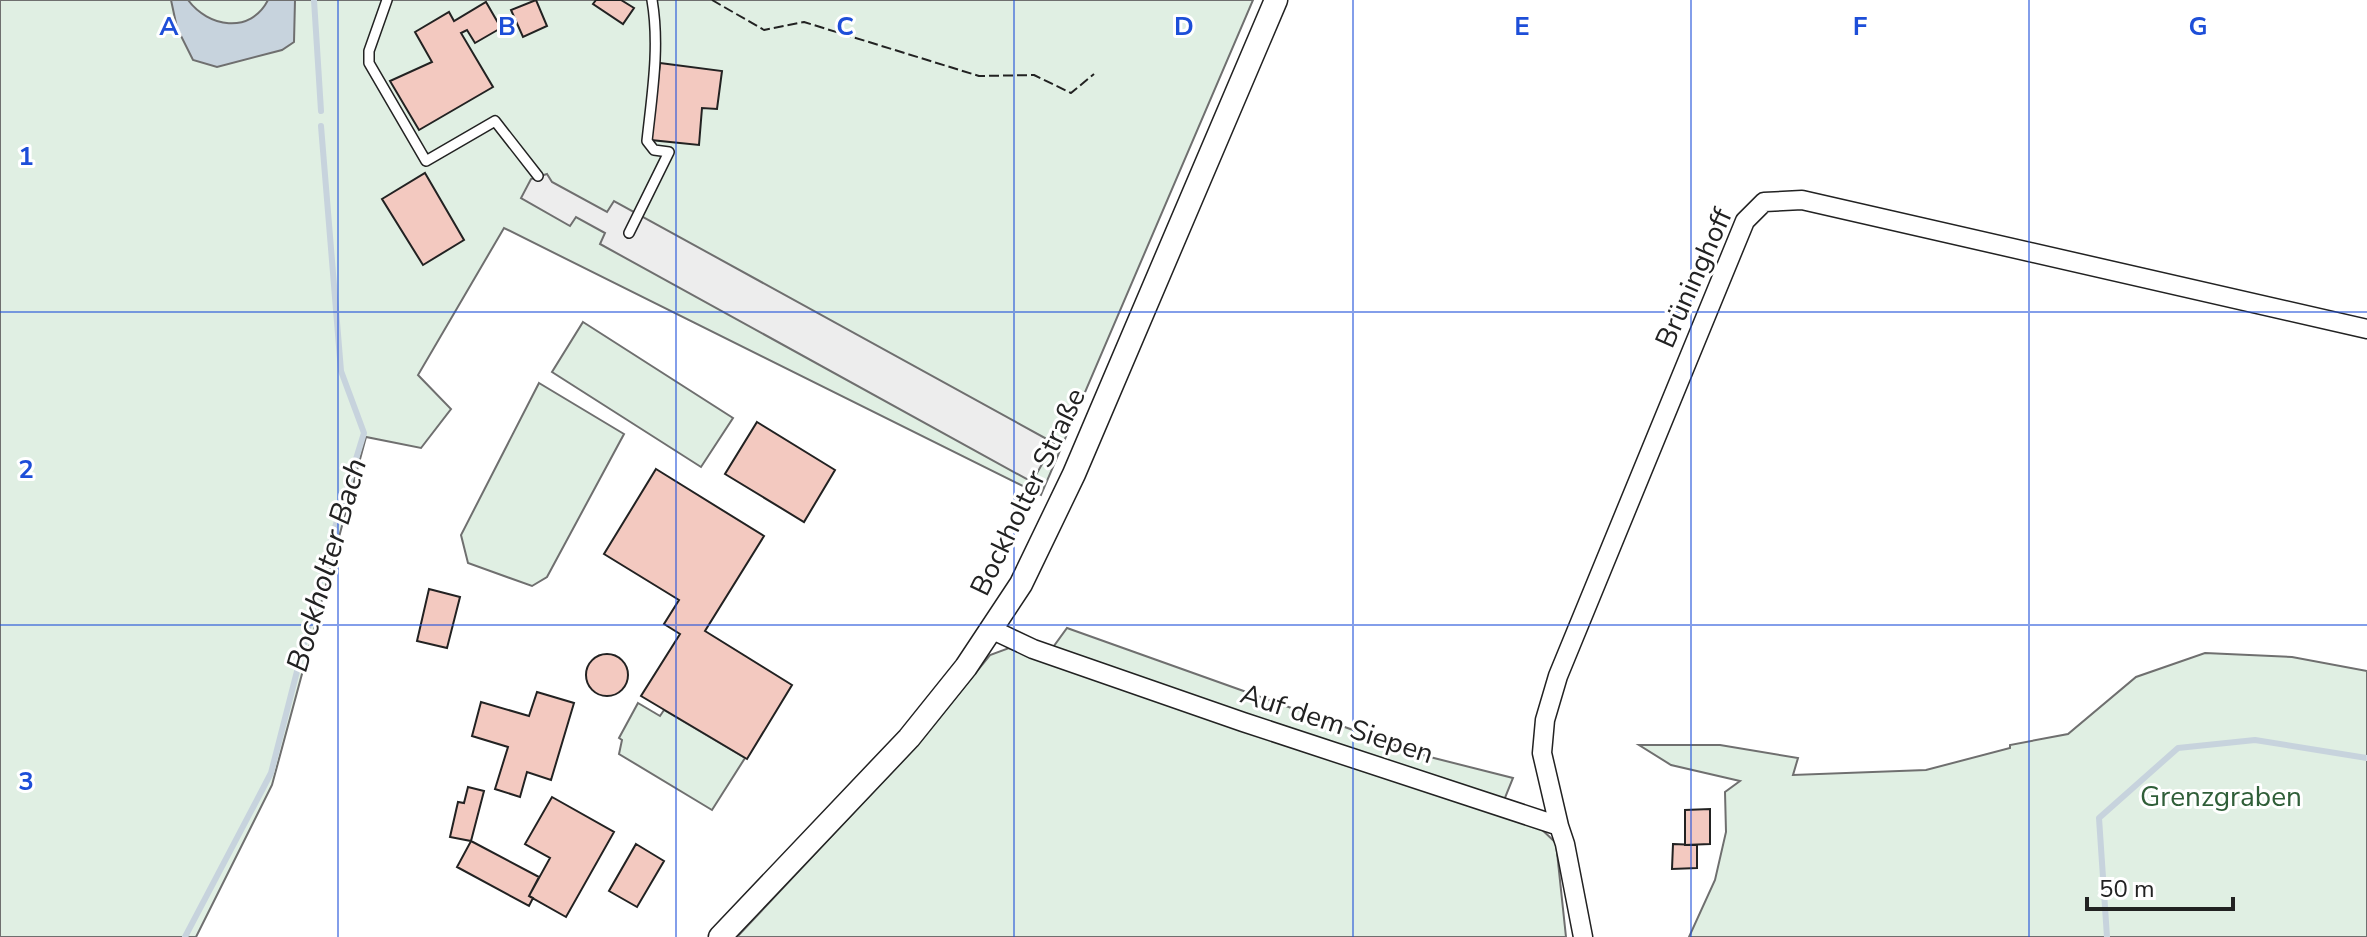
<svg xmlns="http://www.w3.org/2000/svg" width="2367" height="937" viewBox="0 0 2367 937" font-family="'Nunito Sans',sans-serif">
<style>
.green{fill:#e0efe3;stroke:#6f6f6f;stroke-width:2}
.parking{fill:#ededed;stroke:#6f6f6f;stroke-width:2}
.water{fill:#c7d3dd;stroke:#6f6f6f;stroke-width:2}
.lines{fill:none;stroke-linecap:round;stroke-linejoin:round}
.stream{stroke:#c7d3dd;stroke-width:6}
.building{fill:#f3c9c0;stroke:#222;stroke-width:2}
.service-casing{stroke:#222;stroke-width:12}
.minor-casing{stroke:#222;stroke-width:21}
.tertiary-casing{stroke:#222;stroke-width:25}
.service{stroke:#fff;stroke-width:9}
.minor{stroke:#fff;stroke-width:18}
.tertiary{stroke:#fff;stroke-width:22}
.fence{stroke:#222;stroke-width:2;stroke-dasharray:10 4;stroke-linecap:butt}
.grid{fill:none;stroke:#1d4ed8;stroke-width:2;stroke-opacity:0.55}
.labels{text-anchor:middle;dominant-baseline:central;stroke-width:6;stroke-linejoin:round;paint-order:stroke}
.street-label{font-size:28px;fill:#222;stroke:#fff}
.park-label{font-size:28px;fill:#2f5e38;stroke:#fff}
.water-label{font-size:30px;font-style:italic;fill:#222;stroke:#fff}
.grid-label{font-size:26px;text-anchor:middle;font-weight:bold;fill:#1d4ed8;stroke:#fff;stroke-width:6;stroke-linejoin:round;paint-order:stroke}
</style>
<rect width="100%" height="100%" fill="#fff"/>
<path class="green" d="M0 0H1253L1041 495 504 228 418 375 451 409 421 448 366 437 272 785 196 937H0Z
M583 322 733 418 701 467 552 372Z
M539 383 624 434 547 577 532 586 468 563 461 535Z
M1067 628 1426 756 1513 778 1498 815 1537 825 1556 843 1566 937H737L918 744 990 655 1009 648 1043 661Z
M2205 653 2292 657 2367 671V937H1689L1715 880 1726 832 1725 792 1740 781 1671 765 1639 745H1720L1798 758 1793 775 1926 770 2010 748V745L2068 734 2136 677Z
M638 703 660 716 664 710 745 758 712 810 619 754 622 740 619 738Z"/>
<path class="parking" d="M547 174 552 182 607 212 614 201 1054 443 1032 482 600 244 605 233 576 217 570 226 521 198 531 179Z"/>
<path class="water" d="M171 0H188C208 27 250 35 268 0H295L294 42 282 50 217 67 193 60 177 28Z"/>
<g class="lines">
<path class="stream" d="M314 0 321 111
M185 937 271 773 328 550 364 433 341 371 321 126
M2107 937 2099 818 2178 748 2255 740 2367 758"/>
</g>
<path class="building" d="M536 0 547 26 523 37 511 10Z
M596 0H621L634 8 623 24 593 4Z
M486 2 501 28 475 43 467 30 461 33 493 87 419 130 390 81 432 62 415 32 449 12 454 21Z
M660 63 722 71 717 109 702 108 699 145 651 140Z
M425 173 464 240 423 265 382 199Z
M757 422 835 470 804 522 725 474Z
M656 469 764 536 705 631 792 685 747 759 641 696 680 634 664 624 679 600 604 554Z
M429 589 460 597 447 648 417 641Z
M586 675a21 21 0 1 1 42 0a21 21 0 1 1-42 0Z
M537 692 574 703 551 780 527 772 520 797 495 789 508 747 472 736 481 702 529 716Z
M468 787 484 791 471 841 450 837 458 802 464 803Z
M552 797 614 832 566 917 529 896 550 858 525 844Z
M1710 809V844L1685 845V810Z
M471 841 539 877 529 896 533 898 529 906 457 867Z
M636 844 664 861 637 907 609 891Z
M1673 844 1697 845V868L1672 869Z"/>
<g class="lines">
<defs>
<path id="service" d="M387 0 369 51V63L426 161 495 121 538 176
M629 233 669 152 654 150 647 141C652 94 660 47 652 0"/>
<path id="minor" d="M993 630 1033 649 1243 722 1559 826 1565 844 1583 937
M1559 826 1542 753 1545 720 1558 676 1745 221 1764 202 1802 200 2367 329"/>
<path id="tertiary" d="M720 937 909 738 966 667 1021 584 1074 474 1276 0"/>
</defs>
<use href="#service" class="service-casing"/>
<use href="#minor" class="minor-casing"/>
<use href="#tertiary" class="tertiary-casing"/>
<use href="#service" class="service"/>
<use href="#minor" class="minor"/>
<use href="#tertiary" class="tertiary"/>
<path class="fence" d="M712 0 764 30 804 22 979 76 1034 75 1071 93 1094 74"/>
</g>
<path class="grid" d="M338 0V937M676 0V937M1014 0V937M1353 0V937M1691 0V937M2029 0V937M0 312H2367M0 625H2367"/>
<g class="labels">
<g class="street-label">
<text transform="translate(1694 278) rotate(-66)">Brüninghoff</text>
<text transform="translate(1028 492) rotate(-64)">Bockholter Straße</text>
<text transform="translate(1337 724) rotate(18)">Auf dem Siepen</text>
</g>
<g class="park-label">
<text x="2221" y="797">Grenzgraben</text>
</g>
<g class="water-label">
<text transform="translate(327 565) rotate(-74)">Bockholter Bach</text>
</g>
</g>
<g class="grid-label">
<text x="169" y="35">A</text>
<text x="507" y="35">B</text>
<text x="845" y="35">C</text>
<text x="1184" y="35">D</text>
<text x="1522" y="35">E</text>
<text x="1860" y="35">F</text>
<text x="2198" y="35">G</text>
<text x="26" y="165">1</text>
<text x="26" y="478">2</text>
<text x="26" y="790">3</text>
</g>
<path d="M2087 897v12h146v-12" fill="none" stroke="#222222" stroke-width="4"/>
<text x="2099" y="897" font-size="24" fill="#222222" stroke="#ffffff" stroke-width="6" paint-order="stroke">50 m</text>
</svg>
